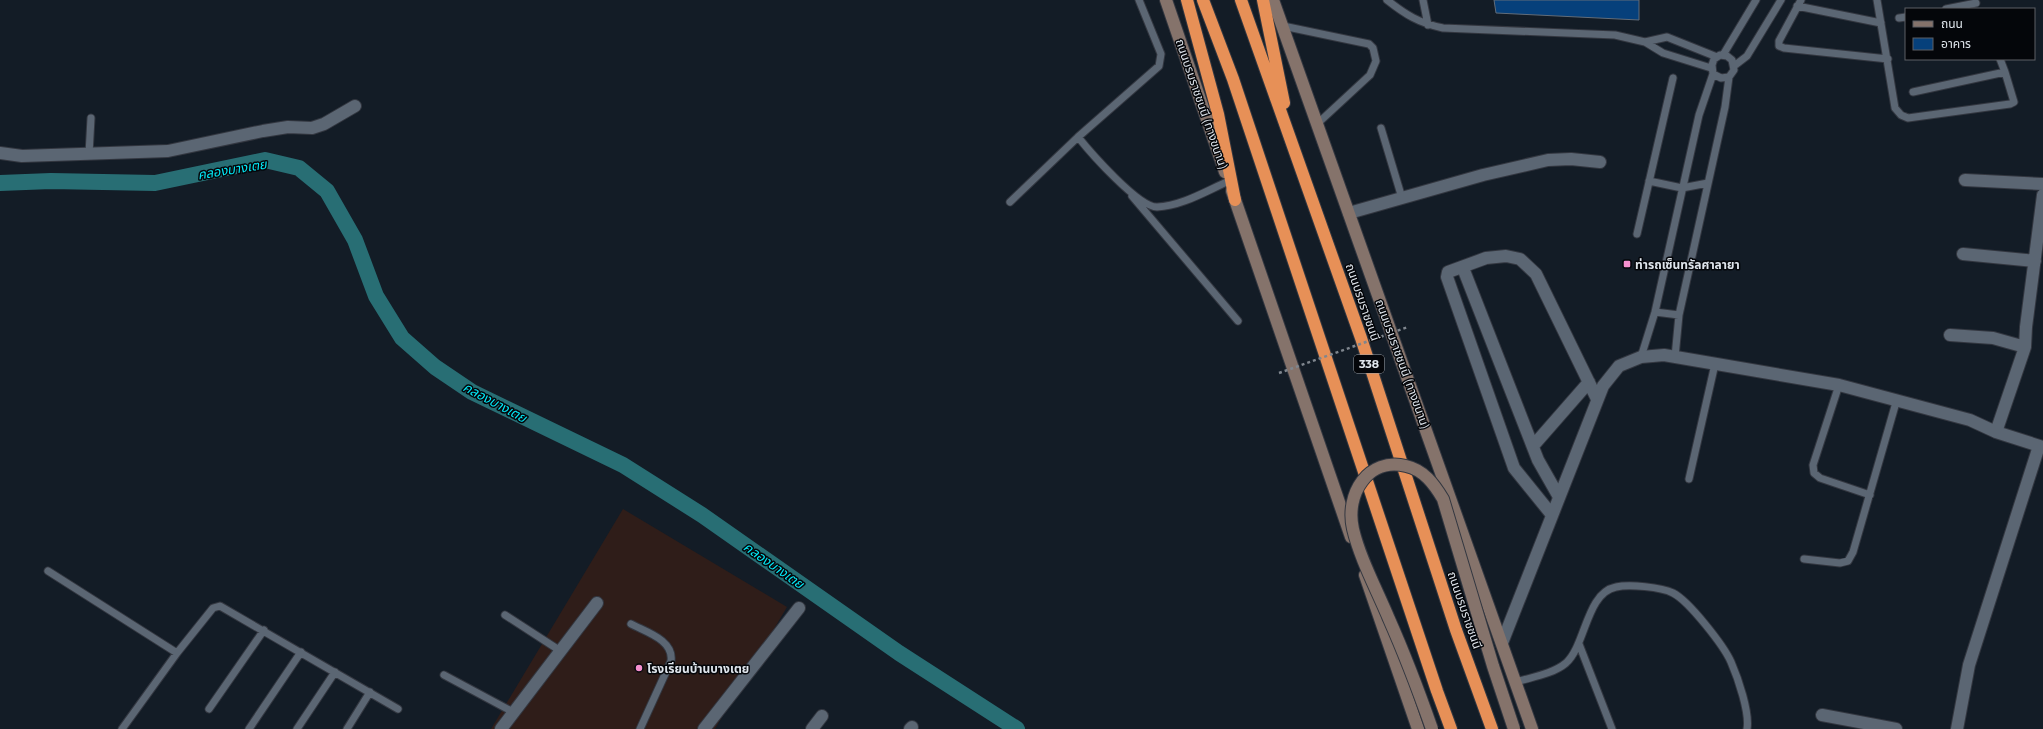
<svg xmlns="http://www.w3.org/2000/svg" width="2043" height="729" viewBox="0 0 2043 729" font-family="Montserrat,'Noto Sans Thai',sans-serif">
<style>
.education{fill:#2f1d19}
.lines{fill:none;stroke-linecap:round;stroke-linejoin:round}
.canal{stroke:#286e74;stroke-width:16}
.building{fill:#06407b;stroke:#626d7a}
.lane-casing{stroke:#333740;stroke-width:9}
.street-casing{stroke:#333740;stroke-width:14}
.secondary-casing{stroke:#333740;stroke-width:14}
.highway-casing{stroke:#333740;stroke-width:14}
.lane{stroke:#5b6673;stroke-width:7}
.street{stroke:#5b6673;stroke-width:12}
.secondary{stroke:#85736b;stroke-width:12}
.highway{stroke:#e79057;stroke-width:12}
.secondary-bridge-casing{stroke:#333740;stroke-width:14;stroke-linecap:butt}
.path-bridge{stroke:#7f868e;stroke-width:2.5;stroke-dasharray:3 3;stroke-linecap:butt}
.secondary-bridge{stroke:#85736b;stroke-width:12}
.poi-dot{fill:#f690cf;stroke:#04060a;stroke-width:1.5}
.labels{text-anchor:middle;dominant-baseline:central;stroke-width:3;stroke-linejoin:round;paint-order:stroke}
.shield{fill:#04060a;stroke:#9da2a8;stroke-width:1}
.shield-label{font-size:11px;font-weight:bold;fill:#dfe5ec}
.street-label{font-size:12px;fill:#dfe5ec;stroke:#04060a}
.poi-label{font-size:12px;font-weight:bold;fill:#dfe5ec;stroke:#04060a;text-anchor:start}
.water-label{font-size:13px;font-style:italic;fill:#03eaf8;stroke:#04060a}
</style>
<rect width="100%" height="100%" fill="#131c26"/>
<path class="education" d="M623 509 787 607 715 729H491Z"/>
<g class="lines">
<path class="canal" d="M0 183 51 181 155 183 265 160 299 168 327 191 355 240 376 296 402 338 435 367 472 392 623 465 702 515 899 653 1017 729"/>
</g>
<path class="building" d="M1494 0H1639V20L1496 13Z"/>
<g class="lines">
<defs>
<path id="lane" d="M1387 0C1406 15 1419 23 1443 28L1615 35 1645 42 1663 53 1711 68
M1423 0 1428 25
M1801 0 1779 41V46L1784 48 1888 59
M1877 0 1895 108 1901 115 1908 118 2010 104 2014 102 2005 72
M1797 6 1881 23
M1946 9 1976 3
M1899 18 1906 17
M1283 26 1369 44 1373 48 1376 61 1370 75 1317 124
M1645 42 1667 37 1717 57
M1723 55 1756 0
M1734 66 1747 56 1781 0
M1913 92 2005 72 2000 59
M1381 128 1402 198
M1078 137 1159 66 1161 54 1139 0
M89 154 91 118
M1649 181 1682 188 1708 183
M1132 196 1238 321
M1010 202 1078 137C1090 152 1138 207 1157 207 1182 206 1206 191 1229 181
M1637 234 1673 78
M1655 312 1679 315
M1641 357 1655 312 1699 115 1713 74 1712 65 1714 59 1720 55 1727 56 1732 60 1734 70 1729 77 1721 78 1713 74
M1675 357 1679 315 1725 107 1729 77
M1839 385 1813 465 1814 473 1820 478 1870 495
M1689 479 1715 364
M1804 559 1840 563 1848 561 1853 552 1897 399
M48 571 177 653
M505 615 559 650
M631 624C646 632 674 640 671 661L640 729
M1579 644 1612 729
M444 675 513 712
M1516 682C1532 677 1553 674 1566 663 1586 645 1586 593 1616 587 1629 584 1661 587 1673 593 1689 601 1724 646 1731 662 1738 678 1750 713 1747 729
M209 709 264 630
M122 729 177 653 213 608 220 606 398 709
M249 729 301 652
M297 729 335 672
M347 729 370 692"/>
<path id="street" d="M0 153 22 156 168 151 263 131 288 127 312 128 324 124 355 106
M1965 180 2043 184
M1349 213 1483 175 1548 160 1571 159 1600 162
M1963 254 2035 261
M1463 268 1538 460 1559 497
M1950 335 1993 338 2025 347
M1996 432 2025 347 2026 327 2043 195
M1533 446 1589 382
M1552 515 1514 468 1447 277 1448 272 1486 258 1506 256 1520 259 1536 274 1597 399
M1502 643 1603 386 1619 366 1641 357 1664 355 1839 385 1970 420 1996 432 2043 447
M1822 715 1896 729
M501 729 597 603
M704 729 799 608
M812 729 822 716
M910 729 912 727
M1957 729 1969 665 2039 446"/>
<path id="secondary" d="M1166 0 1225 172
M1273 0 1532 729
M1232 191 1351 537
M1365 575 1418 729"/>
<path id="highway" d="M1187 0 1218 114 1235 200
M1203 0 1233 79 1437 691 1451 729
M1241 0 1361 338 1456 630 1492 729
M1263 0 1284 103"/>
</defs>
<use href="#lane" class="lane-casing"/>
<use href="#street" class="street-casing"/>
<use href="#secondary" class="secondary-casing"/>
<use href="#highway" class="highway-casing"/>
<use href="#lane" class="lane"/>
<use href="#street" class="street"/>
<use href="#secondary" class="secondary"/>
<use href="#highway" class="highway"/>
<defs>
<path id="secondary-bridge" d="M1432 729C1419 692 1405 655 1389 619 1377 590 1360 559 1353 529 1345 494 1368 457 1406 466 1424 470 1434 484 1443 499L1493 666 1514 729"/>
</defs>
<use href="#secondary-bridge" class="secondary-bridge-casing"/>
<path class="path-bridge" d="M1279 373 1408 327"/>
<use href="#secondary-bridge" class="secondary-bridge"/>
</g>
<g class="poi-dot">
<rect x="1623" y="260" width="8" height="8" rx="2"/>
<circle cx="639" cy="668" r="4"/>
</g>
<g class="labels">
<rect class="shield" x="1354" y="355" width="30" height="18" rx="3"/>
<g class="shield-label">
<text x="1369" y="364">338</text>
</g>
<g class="street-label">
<text transform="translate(1202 104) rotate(71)">ถนนบรมราชชนนี (ทางขนาน)</text>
<text transform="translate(1363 302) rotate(71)">ถนนบรมราชชนนี</text>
<text transform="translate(1403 364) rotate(70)">ถนนบรมราชชนนี (ทางขนาน)</text>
<text transform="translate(1465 610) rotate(71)">ถนนบรมราชชนนี</text>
</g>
<g class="poi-label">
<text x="1635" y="264">ท่ารถเซ็นทรัลศาลายา</text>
<text x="647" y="668">โรงเรียนบ้านบางเตย</text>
</g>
<g class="water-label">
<text transform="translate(232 169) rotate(-9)">คลองบางเตย</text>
<text transform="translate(495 402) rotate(28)">คลองบางเตย</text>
<text transform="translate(774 565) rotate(35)">คลองบางเตย</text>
</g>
</g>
<rect x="1905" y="8" width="130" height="52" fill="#04060a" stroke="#5c5f64"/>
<rect x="1913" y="21" width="20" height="6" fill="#85736b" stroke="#5c5f64"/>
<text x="1941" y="28" font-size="12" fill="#dfe5ec">ถนน</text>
<rect x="1913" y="38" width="20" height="12" fill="#06407b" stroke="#5c5f64"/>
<text x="1941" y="48" font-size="12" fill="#dfe5ec">อาคาร</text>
</svg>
